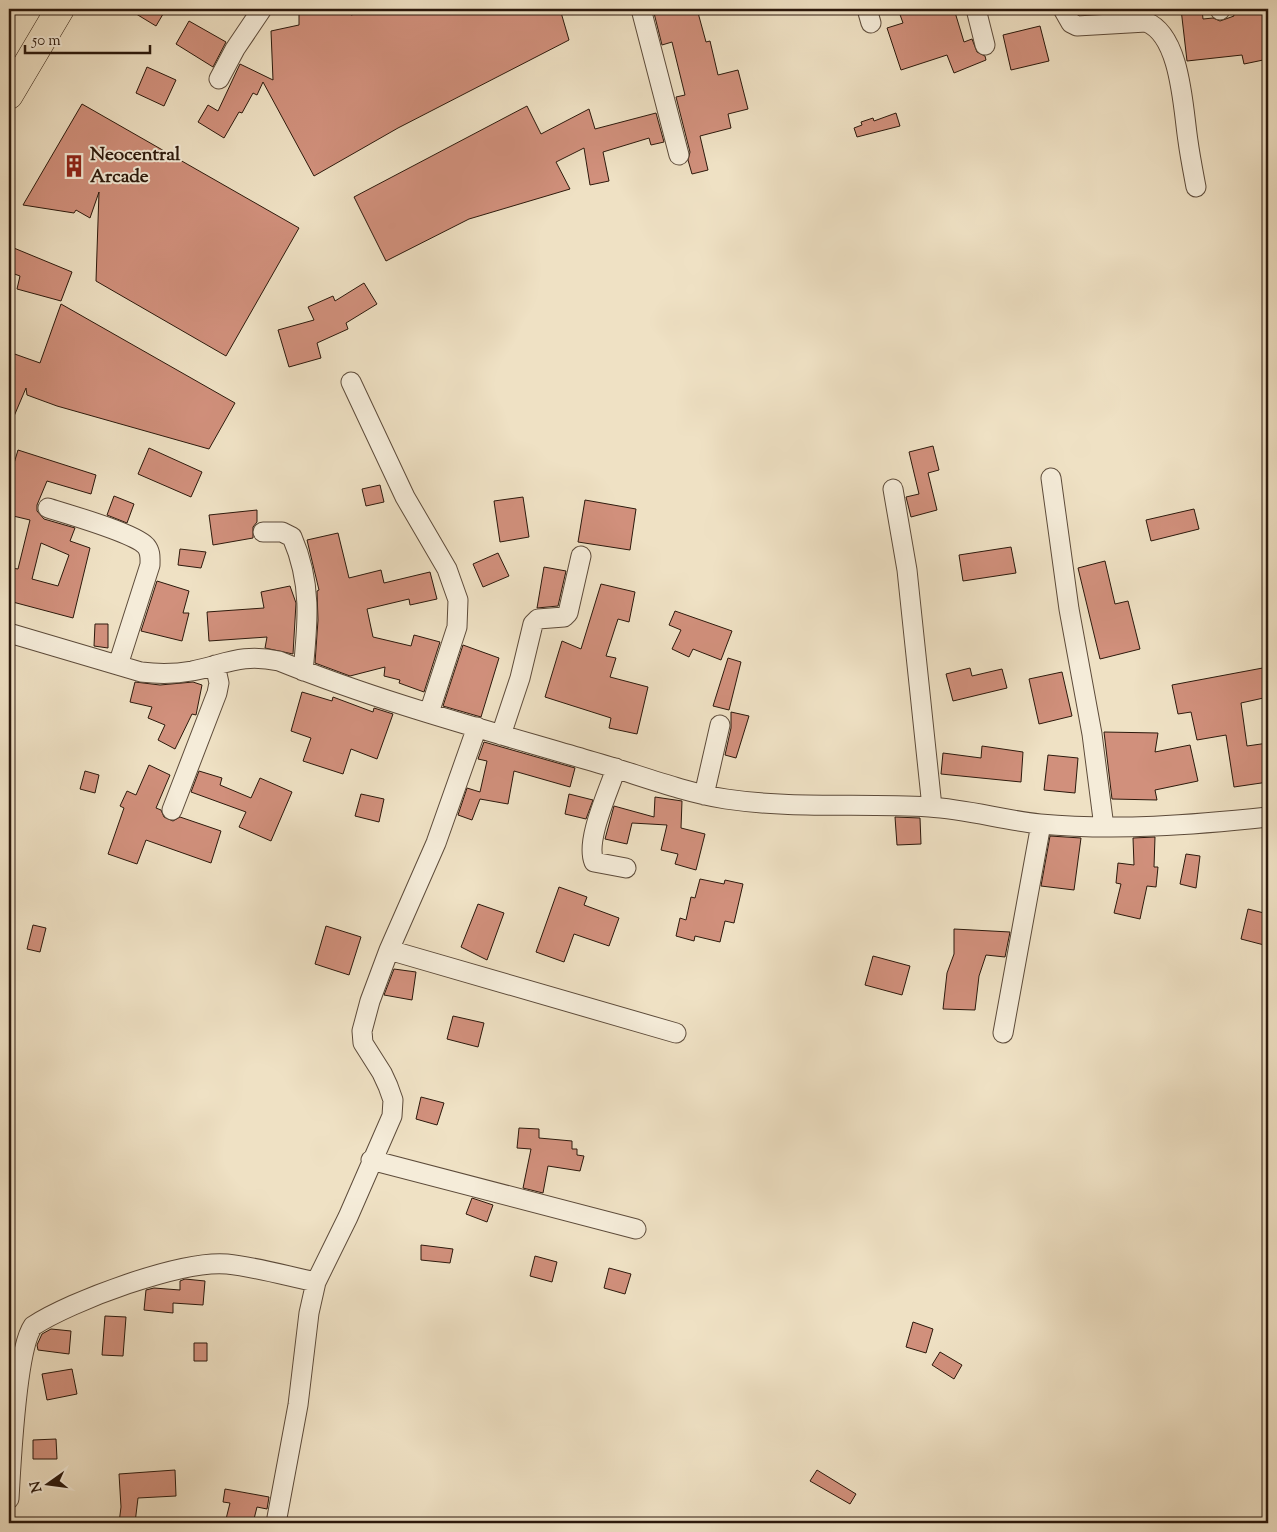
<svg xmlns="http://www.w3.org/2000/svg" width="1277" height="1532" viewBox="0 0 1277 1532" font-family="'Sorts Mill Goudy',serif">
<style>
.building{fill:#d1907c;stroke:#2c190c;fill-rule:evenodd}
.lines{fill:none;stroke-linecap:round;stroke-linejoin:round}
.minor-casing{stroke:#5d4b3a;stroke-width:21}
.highway-casing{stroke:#2c190c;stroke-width:29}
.minor{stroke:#f5ecd9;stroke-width:19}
.highway{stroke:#efe1c4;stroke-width:28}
.labels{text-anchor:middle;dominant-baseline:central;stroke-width:4;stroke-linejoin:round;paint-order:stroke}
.poi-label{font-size:19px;font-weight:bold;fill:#2c190c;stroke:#f5ecd9;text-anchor:start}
</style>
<rect width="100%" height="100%" fill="#efe1c4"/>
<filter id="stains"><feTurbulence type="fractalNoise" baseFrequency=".004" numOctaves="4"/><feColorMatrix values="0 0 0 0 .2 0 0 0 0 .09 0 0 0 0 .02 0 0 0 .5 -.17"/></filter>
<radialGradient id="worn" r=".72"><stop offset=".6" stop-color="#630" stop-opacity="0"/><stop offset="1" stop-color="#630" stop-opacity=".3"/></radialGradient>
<path class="building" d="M128 9H166L156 26Z
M299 9H350L351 15 376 9H560L569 40 398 128 314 176 263 82 257 95 253 93 242 113 239 112 224 138 198 122 208 105 218 111 240 64 273 80 271 31 299 25Z
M653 9H697L706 42 710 41 718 75 738 70 748 109 728 114 731 128 700 136 708 170 692 174 688 160 690 152 676 97 685 95 672 42 662 45Z
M898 9H954L964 42 972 39 977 52 985 56 986 60 954 73 947 55 901 70 887 28 903 23Z
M1181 9H1202L1203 19 1213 18 1220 21 1234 16 1232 9H1265L1268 27V59L1244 64 1242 55 1187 61Z
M189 21 226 42 213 67 176 44Z
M1040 26 1049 61 1011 70 1003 35Z
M147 67 176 80 164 106 136 93Z
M82 104 299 228 226 356 96 281 99 192 90 218 76 210 74 213 23 205Z
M527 106 541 134 589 109 595 129 656 113 664 142 651 145 649 138 603 152 609 181 590 185 584 148 556 162 570 189 469 219 386 261 354 197Z
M896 113 900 126 857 137 854 128 862 125 861 122 873 118 874 121Z
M9 246 72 272 61 301 17 289 20 276 9 272Z
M364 283 377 304 346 323 348 329 317 343 321 358 289 367 278 330 314 320 308 307 333 296 335 301Z
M61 304 235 403 209 449 57 406 27 395 26 388 9 428V352L40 363Z
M933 446 939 470 928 473 937 510 911 517 906 497 919 494 909 452Z
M149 448 202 472 191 497 138 474Z
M18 450 96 475 91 494 47 481 37 505V511L44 519 75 528 70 541 90 548 73 618 9 601 12 568 18 569 30 520 9 515V480ZM41 543 69 555 58 586 32 579Z
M380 485 384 502 366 506 362 489Z
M114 496 134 504 127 523 107 515Z
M523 497 529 537 500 542 494 501Z
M585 500 636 509 630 550 578 542Z
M1194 509 1199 529 1151 541 1146 520Z
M257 510V522L253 527V538L213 545 209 515Z
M338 533 349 578 381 570 384 583 430 572 437 599 410 605 409 599 367 609 373 637 411 646 414 635 440 642 424 692 399 683 400 680 384 676 385 667 350 676 315 663 318 620 317 591 319 590 307 540Z
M1011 547 1016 573 963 581 959 555Z
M180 549 206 552 201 568 178 565Z
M498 553 509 576 483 587 473 564Z
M1105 561 1115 604 1128 601 1140 649 1100 659 1078 568Z
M544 567 566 571 558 606 537 608Z
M157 581 189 591 183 613H189L182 641 141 631Z
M601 584 635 592 629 622 618 619 606 656 616 658 610 677 648 687 637 734 609 728 611 718 545 697 562 641 581 649Z
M290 586 296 603 293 654 265 648 267 637 209 641 207 612 264 608 261 592Z
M675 611 732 631 721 660 693 649 689 657 672 649 681 630 669 625Z
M95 624H108V648L94 646Z
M463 645 499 658 481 717 443 706Z
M728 658 741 662 729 710 713 706Z
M1268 667V697L1241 703 1247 746 1268 743V782L1234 787 1226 735 1197 740 1191 712 1178 714 1172 685Z
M970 668 972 676 1002 669 1007 688 953 701 946 674Z
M1062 672 1072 716 1039 724 1029 679Z
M135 682 160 685 193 682 202 685 196 715 192 714 175 749 158 740 165 725 148 718 152 707 130 702Z
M302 692 332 701 333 697 373 712 374 708 393 714 377 759 351 749 343 774 303 761 311 738 291 731Z
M731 712 749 716 736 758 725 755 731 728Z
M1104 732 1158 733 1155 752 1190 745 1198 781 1155 790 1157 800 1112 799Z
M484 742 575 768 570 787 514 771 508 804 480 799 472 820 458 815 467 788 480 792 487 761 478 759Z
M982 746 1023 752 1021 782 941 774 943 753 981 758Z
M1048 755 1078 758 1075 793 1044 790Z
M149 765 170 775 156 808 161 810 164 817 173 821 180 817 221 831 211 863 146 840 137 864 108 854 124 808 120 806 127 791 136 795Z
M85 771 99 775 95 793 80 789Z
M199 771 222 778 220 785 251 798 260 778 292 792 271 841 239 827 246 812 191 792Z
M361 794 384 799 379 822 355 816Z
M569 794 593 800 586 819 565 814Z
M655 797 682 801 681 828 705 834 696 870 675 864 678 854 661 850 667 825 632 823 627 844 605 839 614 806 654 817Z
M895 817 920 818 921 844 897 845Z
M1050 836 1081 838 1074 890 1041 886Z
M1155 837 1154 867H1158L1156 887 1147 886 1140 919 1114 913 1121 884 1116 883 1118 863 1134 865 1133 838Z
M1186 854 1200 856 1196 888 1180 884Z
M700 879 724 884 725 880 743 884 734 923 725 921 720 942 695 936 694 941 676 936 680 918 686 920 691 897 695 898Z
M559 887 587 897 584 905 619 918 609 946 574 934 564 962 536 952Z
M478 904 504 913 487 960 461 947Z
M1248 909 1268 914V946L1241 939Z
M33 925 46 928 40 952 27 949Z
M326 926 361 937 349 975 315 964Z
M954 929 1010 932 1005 957 986 955 979 976 975 1010 943 1009 947 973 954 954Z
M873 956 910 966 902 995 865 985Z
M394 969 416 972 412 1000 384 995Z
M453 1016 484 1023 478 1047 447 1039Z
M421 1097 444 1103 437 1125 416 1119Z
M519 1128 539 1129V1138L572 1141V1149H577V1155L584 1156 580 1171 548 1166 543 1193 523 1188 531 1149 517 1148Z
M472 1198 493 1205 487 1222 466 1214Z
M421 1245 453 1249 450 1263 421 1260Z
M535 1256 557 1262 552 1282 530 1276Z
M609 1268 631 1274 625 1294 604 1288Z
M185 1279 205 1281 203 1305 173 1303V1313L144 1310 146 1290 154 1288 180 1290V1281Z
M105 1316 126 1317 123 1356 102 1355Z
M913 1322 933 1329 926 1353 906 1347Z
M51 1329 71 1331 69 1354 38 1350 37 1345 42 1334Z
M194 1343H207V1361H194Z
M940 1352 962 1365 954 1379 932 1365Z
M72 1369 77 1394 47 1400 42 1374Z
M56 1439 57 1459H33V1440Z
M175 1470 176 1496 138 1498 135 1523H119L121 1507 119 1474Z
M817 1470 856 1494 850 1504 810 1481Z
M225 1489 269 1497 267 1509 257 1507 253 1523H225L230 1503 223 1502Z"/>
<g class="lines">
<defs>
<path id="minor" d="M641 9 679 155
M867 9 871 23
M976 9 985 45
M1063 9 1071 23 1077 26 1146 22C1181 35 1183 109 1188 141 1190 156 1193 171 1196 187
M1220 9V10
M219 79 235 49 262 9
M351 382 405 497 447 569 458 600 457 627 429 713
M1051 478 1069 609 1092 734 1104 827
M893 489 907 570 932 807
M48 508C67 514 134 533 146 546 151 552 150 558 150 565L118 665
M263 532H282L292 537C312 583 308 622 303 671
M9 633 141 672C158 674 175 674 192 671 226 664 242 653 279 661 378 701 482 729 584 759 632 772 677 791 726 799 793 809 862 803 929 807 966 809 1003 820 1040 824 1116 831 1193 825 1268 817
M501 735 520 678 533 624 538 619 564 617 568 613 581 556
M616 768C609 791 585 840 594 862L626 868
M704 795 720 725
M172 810 217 693 219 683 215 665
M389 950 676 1033
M1003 1033 1041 824
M371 1160 636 1229
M9 1499C11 1465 16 1350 33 1326 71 1301 181 1260 227 1264 256 1267 287 1276 316 1282
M276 1523 298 1405 309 1313 316 1282 348 1217 392 1116 393 1100 388 1086 382 1073 363 1043 362 1031 370 1001 389 950 436 843 477 727"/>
<path id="highway" d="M9 95 60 9"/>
</defs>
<use href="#minor" class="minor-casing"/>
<use href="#highway" class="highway-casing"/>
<use href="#minor" class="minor"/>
<use href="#highway" class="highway"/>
</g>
<defs>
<symbol id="building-bare" viewBox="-9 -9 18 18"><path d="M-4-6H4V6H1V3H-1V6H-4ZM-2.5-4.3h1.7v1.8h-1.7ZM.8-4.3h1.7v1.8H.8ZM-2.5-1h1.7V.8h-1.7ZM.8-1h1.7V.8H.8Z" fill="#8f2418" stroke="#f5ecd9" stroke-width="2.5" paint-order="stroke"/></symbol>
</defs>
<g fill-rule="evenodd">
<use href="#building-bare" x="58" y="150" width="32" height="32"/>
</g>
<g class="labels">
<g class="poi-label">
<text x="90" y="155">Neocentral<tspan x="90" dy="22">Arcade</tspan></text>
</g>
</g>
<rect width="1277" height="1532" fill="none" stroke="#efe1c4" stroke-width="30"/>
<rect x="10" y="10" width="1257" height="1512" fill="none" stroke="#2c190c" stroke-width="2.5"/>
<rect x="15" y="15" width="1247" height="1502" fill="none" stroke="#2c190c"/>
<g transform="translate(48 1484) rotate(256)" stroke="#f5ecd9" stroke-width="4" paint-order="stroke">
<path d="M0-4L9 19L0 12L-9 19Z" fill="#2c190c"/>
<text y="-8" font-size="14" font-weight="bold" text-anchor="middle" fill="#2c190c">N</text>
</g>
<path d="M25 45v8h125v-8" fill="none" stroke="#2c190c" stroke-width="2.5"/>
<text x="32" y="45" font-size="15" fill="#2c190c" stroke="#f5ecd9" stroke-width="4" paint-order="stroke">50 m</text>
<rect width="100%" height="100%" filter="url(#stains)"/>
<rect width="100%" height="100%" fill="url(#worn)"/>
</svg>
